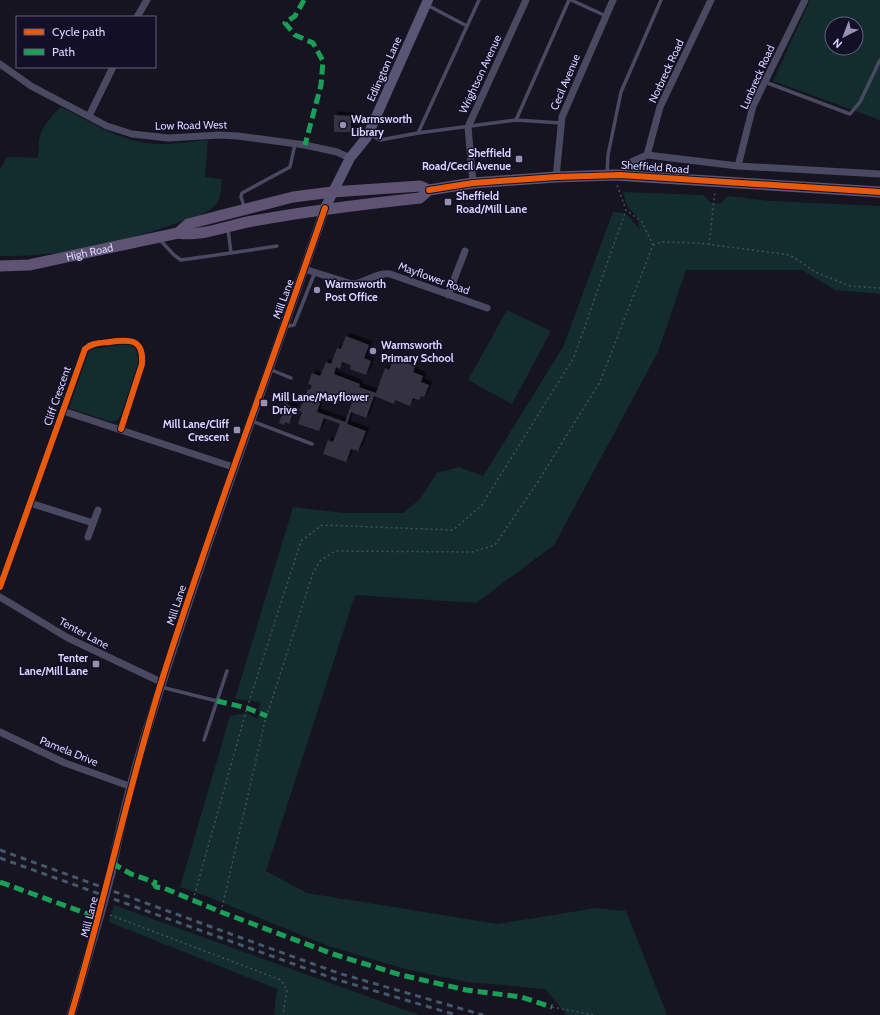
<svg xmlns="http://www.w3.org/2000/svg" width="880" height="1015" viewBox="0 0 880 1015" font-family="Cabin,sans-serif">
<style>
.green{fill:#132c2d;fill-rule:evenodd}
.building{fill:#343243;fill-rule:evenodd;filter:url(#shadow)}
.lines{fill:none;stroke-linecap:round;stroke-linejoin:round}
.path{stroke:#44505f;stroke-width:1.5;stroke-dasharray:2 3;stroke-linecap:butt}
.service{stroke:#4a4962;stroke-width:3.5}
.minor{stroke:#4a4962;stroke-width:7}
.tertiary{stroke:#4a4962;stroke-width:9}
.secondary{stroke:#575674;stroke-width:10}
.primary{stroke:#5e5373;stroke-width:11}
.rail{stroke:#43596b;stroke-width:3;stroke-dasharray:6 5;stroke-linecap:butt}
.tertiary-bridge{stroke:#4a4962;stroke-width:9}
.quiet{stroke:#1a9f57;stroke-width:5;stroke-dasharray:10 5;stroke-linecap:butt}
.cycleway-casing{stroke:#130f26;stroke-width:8}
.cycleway{stroke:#e8590c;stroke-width:6}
.poi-dot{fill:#9591b1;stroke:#130f26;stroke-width:1.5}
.labels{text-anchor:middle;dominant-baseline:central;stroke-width:3;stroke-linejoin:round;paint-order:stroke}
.street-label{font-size:11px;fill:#d9d4ff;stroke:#130f26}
.poi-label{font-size:11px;font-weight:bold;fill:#d9d4ff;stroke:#130f26;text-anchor:start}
</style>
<defs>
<filter id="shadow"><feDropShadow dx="3.5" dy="-3.5" stdDeviation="0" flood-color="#0009"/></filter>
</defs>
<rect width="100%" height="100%" fill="#161421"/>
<path class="green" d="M810 0H880V120L773 81ZM832 24H856V48H832Z
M61 107C91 122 121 142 156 144 172 145 191 141 208 140L205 177 222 179C221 186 221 198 217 203 210 213 196 216 185 220 126 242 63 257 0 256V170L7 157 37 158C41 148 38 148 39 140 42 125 51 117 61 107Z
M623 192 703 195 710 202 720 204 728 196 771 201 880 206V294L835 290 802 270H686L658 352 554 545 476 603 355 595 266 871 307 893 498 924 596 908 626 911 667 1015H567L545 989 467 982 405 969 328 946 211 898 180 887 230 716 246 713 258 719 260 702 235 699 293 507 344 513H403L420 499 437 473 459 467 483 476 563 347 613 212C628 211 632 220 640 230L637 217 627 206Z
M507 310 551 331 512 404 468 380Z
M126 343 136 348 139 363 121 415 117 420 111 422 69 408 89 350Z
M114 905 405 1010 420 1015H274L277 989 109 922Z"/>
<path class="building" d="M334 115 351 116V132H334Z
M346 336 369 345 364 358 371 361 366 375 350 369 351 365 342 362 340 369 336 367 334 374 360 384 359 387 376 393 385 368 389 370 394 358 415 366 413 372 423 376 421 382 429 385 424 397 421 396 419 400 413 398 410 406 395 400 394 404 374 396 366 418 351 412 347 424 366 431 358 451 351 449 346 462 323 454 328 440 333 442 340 424 324 418 319 431 298 424 302 412 299 411 308 389 310 390 312 385 308 384 312 373 320 376 326 362 331 364 337 348 341 349ZM335 395 352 402 345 422 317 412 322 396 333 400Z
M286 404 295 408 289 424 285 422 284 425 279 423Z"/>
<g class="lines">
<path class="path" d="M653 245 661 242 699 243 790 255 815 272 850 286 880 288
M709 245 715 191
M193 900 247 708 301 541 322 525 453 530 482 505 574 357 626 210
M221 912 265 721 313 573 320 561 335 551 472 552 495 545 537 483 600 382 653 245 642 222 626 210 617 185
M110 915 281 980 287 990 283 1015
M552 1007 594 1015"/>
<path class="service" d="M571 0 606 16
M427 5 467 26
M765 82 850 114 860 102 880 60
M516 120 561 123
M418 133 479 0
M369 134 380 140 418 133 516 120 569 0
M607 173 608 155 621 92 661 0
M245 209 241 197 242 193 290 167 295 144
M160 240 174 255 181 260 231 253 228 229
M231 253 277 246
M284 327 294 325 315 272
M269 369 291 378
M252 421 312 444
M161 687 217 701
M204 740 227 671"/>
<path class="minor" d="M137 17 147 0
M0 64 31 86 107 126 132 134 169 138 219 135 238 136 305 145 337 152 350 158
M89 116 113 67
M647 155 660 107 711 0
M738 166 753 106 805 0
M620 175 629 163 647 155 738 166 880 174
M556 177 562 117 613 0
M473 183 468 127 526 0
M304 269 352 284C365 283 377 272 390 274L487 308
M448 295 465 251
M63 411 233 467
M30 503 93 523
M88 537 98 510
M0 587 85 349C91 343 100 343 109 342 129 339 144 338 142 364L121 429
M0 597 68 638 161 682
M0 732 65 763 132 787"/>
<path class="tertiary" d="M111 873C128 782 158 694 187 606 231 473 280 341 325 208
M71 1015 101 911"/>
<path class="secondary" d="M325 208 350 158 367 137 428 0"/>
<g class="primary">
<path d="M178 233 188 224 293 197 332 192 420 186 429 190"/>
<path id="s1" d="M0 266 29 265 178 233C202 237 229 225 253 221 308 211 364 204 420 198L429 190 473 183 556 177 615 175 880 192"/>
</g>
<path class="rail" d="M0 850 338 973 483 1015
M0 858 335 979 456 1015"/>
<path class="tertiary-bridge" d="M101 911 111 873"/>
<path class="quiet" d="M304 0 295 16 285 23 295 35 313 43 323 61 321 85 305 145
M217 701 247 708 267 716
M112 863 131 874 157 883
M0 882 99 918
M153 882 156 887 164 888 221 912 333 954 401 975 466 990 521 997 552 1007"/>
<defs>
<path id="cycleway" d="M429 190 473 183 556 177 620 175 880 192
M0 587 85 349C91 343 100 343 109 342 129 339 144 338 142 364L121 429
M71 1015C104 905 127 792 161 683 211 523 271 367 325 208"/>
</defs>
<use href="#cycleway" class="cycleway-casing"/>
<use href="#cycleway" class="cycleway"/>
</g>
<g class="poi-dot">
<circle cx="343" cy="125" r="4"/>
<rect x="515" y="155" width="8" height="8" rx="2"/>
<rect x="444" y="198" width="8" height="8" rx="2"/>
<circle cx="317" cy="290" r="4"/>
<circle cx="373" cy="351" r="4"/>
<rect x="260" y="399" width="8" height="8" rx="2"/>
<rect x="233" y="426" width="8" height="8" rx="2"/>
<rect x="92" y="660" width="8" height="8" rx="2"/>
</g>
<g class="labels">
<g class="street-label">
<text transform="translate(384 69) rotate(-66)">Edlington Lane</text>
<text transform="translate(666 71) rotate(-65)">Norbreck Road</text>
<text transform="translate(480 74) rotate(-65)">Wrightson Avenue</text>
<text transform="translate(757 77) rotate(-66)">Lunbreck Road</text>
<text transform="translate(565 82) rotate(-67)">Cecil Avenue</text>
<text transform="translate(191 125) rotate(-1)">Low Road West</text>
<text transform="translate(655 167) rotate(4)">Sheffield Road</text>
<text stroke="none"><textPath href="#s1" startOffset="91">High Road</textPath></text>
<text transform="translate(434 278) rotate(20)">Mayflower Road</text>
<text transform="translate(283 299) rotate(-70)">Mill Lane</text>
<text transform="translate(57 396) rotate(-71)">Cliff Crescent</text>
<text transform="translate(176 605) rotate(-72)">Mill Lane</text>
<text transform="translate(84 633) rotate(28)">Tenter Lane</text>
<text transform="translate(69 751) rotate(22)">Pamela Drive</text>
<text transform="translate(89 917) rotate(-76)">Mill Lane</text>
</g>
<g class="poi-label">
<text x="351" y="119">Warmsworth<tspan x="351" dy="13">Library</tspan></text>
<text x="511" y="153" text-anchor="end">Sheffield<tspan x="511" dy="13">Road/Cecil Avenue</tspan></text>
<text x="456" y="196">Sheffield<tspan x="456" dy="13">Road/Mill Lane</tspan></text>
<text x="325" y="284">Warmsworth<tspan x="325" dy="13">Post Office</tspan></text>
<text x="381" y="345">Warmsworth<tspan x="381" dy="13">Primary School</tspan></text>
<text x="272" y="397">Mill Lane/Mayflower<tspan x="272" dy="13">Drive</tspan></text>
<text x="229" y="424" text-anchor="end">Mill Lane/Cliff<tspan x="229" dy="13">Crescent</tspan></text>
<text x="88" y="658" text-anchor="end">Tenter<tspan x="88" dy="13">Lane/Mill Lane</tspan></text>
</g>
</g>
<rect x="16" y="16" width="140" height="52" fill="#130f26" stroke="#625e7d"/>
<rect x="24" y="29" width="20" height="6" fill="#e8590c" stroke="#625e7d"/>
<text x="52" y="36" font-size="12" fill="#d9d4ff">Cycle path</text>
<rect x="24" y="49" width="20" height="6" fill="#1a9f57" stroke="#625e7d"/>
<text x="52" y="56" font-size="12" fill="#d9d4ff">Path</text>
<g transform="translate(844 36) rotate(222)"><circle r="19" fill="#130f26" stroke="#625e7d"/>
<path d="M0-3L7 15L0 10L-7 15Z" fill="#9591b1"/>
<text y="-6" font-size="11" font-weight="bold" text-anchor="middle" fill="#d9d4ff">N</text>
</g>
</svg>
